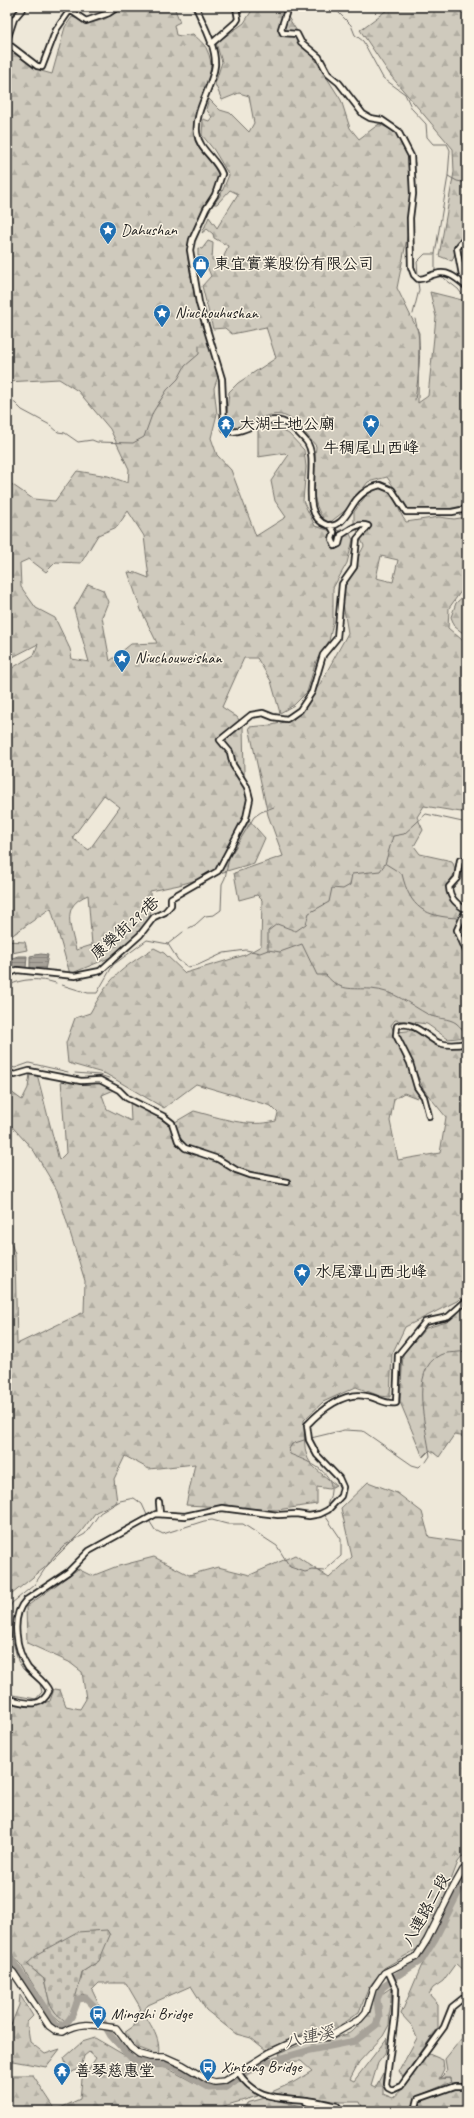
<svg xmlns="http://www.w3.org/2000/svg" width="474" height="2118" viewBox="0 0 474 2118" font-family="Caveat,'LXGW WenKai TC',sans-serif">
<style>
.forest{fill:url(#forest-firs);stroke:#76736c;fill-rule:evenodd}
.cemetery{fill:url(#cemetery-stones);stroke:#76736c}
.park{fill:#cfcabd;stroke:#76736c}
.water{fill:url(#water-rules);stroke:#6f6c67}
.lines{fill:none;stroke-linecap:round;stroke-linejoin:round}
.stream{stroke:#6f6c67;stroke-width:1}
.river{stroke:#a7a299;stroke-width:7}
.minor-casing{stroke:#1c1c1c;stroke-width:8}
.tertiary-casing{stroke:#1c1c1c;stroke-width:8}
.minor{stroke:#fcf5e5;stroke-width:4.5}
.tertiary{stroke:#fcf5e5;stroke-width:5.5}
.labels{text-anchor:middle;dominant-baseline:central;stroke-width:3;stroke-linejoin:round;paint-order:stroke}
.poi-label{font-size:16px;fill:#1c1c1c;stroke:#fcf5e5;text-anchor:start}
.street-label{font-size:16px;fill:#1c1c1c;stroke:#fcf5e5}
.water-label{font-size:17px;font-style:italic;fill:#5b5854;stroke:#fcf5e5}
</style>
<defs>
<pattern id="forest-firs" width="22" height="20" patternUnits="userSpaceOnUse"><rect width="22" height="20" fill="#cfcabd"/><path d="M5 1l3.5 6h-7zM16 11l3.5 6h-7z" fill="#b1ada2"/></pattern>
<pattern id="cemetery-stones" width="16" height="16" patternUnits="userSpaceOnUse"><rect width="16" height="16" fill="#cfcabd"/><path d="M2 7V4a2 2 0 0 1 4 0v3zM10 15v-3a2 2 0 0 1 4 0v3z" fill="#b1ada2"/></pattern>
<pattern id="water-rules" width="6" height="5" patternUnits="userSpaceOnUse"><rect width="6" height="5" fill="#a7a299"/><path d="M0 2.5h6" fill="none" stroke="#87837c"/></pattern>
</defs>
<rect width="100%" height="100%" fill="#eee8d9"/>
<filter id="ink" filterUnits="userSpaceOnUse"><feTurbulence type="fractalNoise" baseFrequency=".025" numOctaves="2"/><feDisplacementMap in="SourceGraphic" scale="8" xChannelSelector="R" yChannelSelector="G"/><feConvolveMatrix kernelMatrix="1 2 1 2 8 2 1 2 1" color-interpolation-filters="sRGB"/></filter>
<g filter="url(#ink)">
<path class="forest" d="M124 7H174L180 22 174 25 176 35 181 36 193 34C197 38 205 44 207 50 220 76 197 104 194 130 192 152 216 159 219 179L193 232 188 259 196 304 219 374 214 388 217 414 211 438 217 455 231 470 256 536 286 517 275 501 271 481 288 456 285 453 258 457V428L274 426 289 434 304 450 306 467 303 501 315 526 334 532 347 528 353 540 347 563 333 588V623L329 641 316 661 307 692 294 705 280 713 271 681 257 658H244L222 707 237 717 243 726 244 772 249 820 265 838 254 863 179 885 150 891 151 922 121 953 70 974 51 908 7 939V671L34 655 38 644 7 660V481L33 499 55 501 77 471 108 476 128 483 129 469 110 429 78 391 59 379 7 382V48L41 71 52 74 65 27 72 17 91 23 105 19ZM128 511 144 536 149 578 136 573 128 572 141 610 157 643 131 644 110 661 102 617 108 602 103 590 88 584 74 609 89 662 72 659 70 649 55 618 36 608 21 587 20 563 29 559 46 572 56 562 81 563 98 535 117 527ZM104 795 120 807 89 850 72 838ZM88 895 92 945 76 950C71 926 60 906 88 895Z
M254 7H277L286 14 341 100 350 128 359 139 379 124 405 136 415 163 408 233 397 288 419 333 418 403 428 396 436 317 430 292 462 300 467 297V505L443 510H409L387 477 368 482 347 509 328 524C307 502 314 473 316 446 296 423 288 405 256 420 247 424 239 428 229 427L226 422 229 392 238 383 276 358 266 327 232 334 225 328 213 329 202 286 211 276 203 257 198 256V248L202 249 208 241 213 243 212 260 223 259 228 246 214 238 213 234 207 229 202 233 209 217 217 228 238 194 230 190 217 204H214L221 194 229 175 214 150 202 135 203 119 209 121 212 117 206 109 209 99 220 110 230 113 249 132 254 123 249 96 239 93 222 100 215 84 222 62 216 43 244 23Z
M391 7H467V229H465L452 261 439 256 454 172 453 149 391 76 360 30Z
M383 487C397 494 397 511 406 522L439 517 454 519 467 517V583L449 608 448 628 467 644V813L424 806 417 817 423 830 414 846 420 854 452 861 456 871 446 887 467 909V1037L448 1039 427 1024 395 1020 391 1025 420 1094 417 1098 404 1093 394 1099 390 1121 398 1160 440 1153 446 1117 424 1090 398 1032 415 1030 450 1046 467 1044V1291L457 1301 405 1327 392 1354 390 1397 380 1396 356 1387 323 1402 304 1420C305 1461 303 1460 336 1485L329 1489 317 1487V1504L277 1510 186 1505 195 1464 149 1469 125 1456 114 1479 117 1502 96 1512 80 1533 48 1565 7 1598V1232L15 1254 17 1344 84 1312 85 1281 57 1190 34 1151 7 1121V1089L22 1100 28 1088 30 1074H37L59 1160 66 1153 61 1079 103 1083 114 1090 102 1095 107 1109 131 1121 130 1100 170 1125 194 1111C221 1118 248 1128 276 1121L278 1113 271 1106 196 1084 164 1108 106 1074 68 1063 66 1043 75 1018 90 1013C110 977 119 970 154 948L164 953 185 973 245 955 261 946 262 900 257 895 239 900 234 873 283 856 268 815 249 727 272 725 293 720 320 684 348 633 342 598 348 576 364 546 354 523V512L367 494ZM381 556 398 560 393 582 376 578Z
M467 593V636L455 627 451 617 456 603Z
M7 941 25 942 27 950 7 954Z
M467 1304V1437L454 1435 439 1457 430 1450 423 1457 400 1402 403 1354 426 1328 447 1322Z
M368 1482 397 1493 422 1512 429 1537 462 1542 467 1537V1851L458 1862 443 1901 419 1948 384 1968 369 1987 359 2012 329 2033 302 2034 266 2050 251 2038 236 2034 206 2010 191 1986 148 2005 143 2012C150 2024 162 2040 158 2055L134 2046 124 2033 134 2026 140 2007 126 1983H99L92 1990 104 2015 102 2016 88 1996 82 1994C76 2003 76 2016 67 2023L60 2022 51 2014 21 1965 10 1953 7 1931V1738L10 1736 13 1704 30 1707 50 1701 54 1689 60 1690 66 1706 80 1709 86 1699 82 1672 69 1662 27 1643 26 1607 78 1569 92 1576 115 1567 154 1557 189 1575 218 1567 250 1575 295 1555 329 1578 352 1557 341 1508ZM99 1961 82 1972 81 1980 56 2013 50 2004 44 1979 27 1964Z
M467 1881V1973L456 1963 443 1981 433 1988 429 1994 438 2004V2028L403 2077 399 2071 417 2038 412 2026 401 2014 421 1967Z
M392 1987 389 2025 383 2036 359 2062 350 2079 354 2081 387 2038 385 2054 378 2063 371 2086 375 2088 383 2073V2094L393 2098C408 2086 416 2067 429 2054L443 2060 444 2069 439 2079 449 2078 451 2082 416 2097 411 2111H364L360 2102H341L301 2096 267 2094 294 2082 312 2071 301 2061 282 2062 279 2053 308 2042 328 2041 352 2032 370 2013 373 2000Z
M20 1995 33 2016 27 2022 30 2042 45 2054 60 2049 46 2067 7 2060V2020L11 2025 19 2005Z
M95 2038 143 2066 167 2068 202 2087 226 2090 241 2080 258 2096 224 2106 236 2111H9L11 2075H33L56 2110 80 2099 82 2079 96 2058 89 2052 84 2056 81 2067 69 2074 64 2058 82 2042Z
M456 2088 467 2090V2111H418L420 2101Z
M265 2098 316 2109 305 2111H243L247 2103Z"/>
<path class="cemetery" d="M107 1930 110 1935 99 1961 82 1972 70 2019 65 2021 56 2013 50 2004 44 1979 27 1964 39 1953 77 1932Z"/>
<path class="park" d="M462 2038 467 2039V2082L451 2083 450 2078H440L447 2071 445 2059Z"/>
<path class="water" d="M41 954 48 955 45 970 30 968V956Z
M18 956H27L26 968 19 967 7 972V960Z"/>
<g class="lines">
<path class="stream" d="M333 7 351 25 355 35 363 41 383 78 405 94 412 109 426 124 427 137 433 144H447L450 150 448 176 457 181 467 183
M238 12 247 11 250 7
M435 272V254L448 176
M418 275 417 262 425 254H435
M441 276 458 289 467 301
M413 314 419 290 418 283
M415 319C423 347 419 371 415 400
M7 400 15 403 22 410 50 425 58 432 65 433 78 442 92 440 97 442 133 443 144 437 153 412 167 390 178 379 185 366 199 354V346
M386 864 402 874C410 908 425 917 459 918
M189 928 195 925 205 916 214 915 221 910 222 884 225 878 229 858 254 817 261 812 274 807
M168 944 183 932
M268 950 280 952 302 944 317 975H326C340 992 351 988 371 989 395 991 409 1004 429 1015 437 1019 449 1018 456 1023 460 1026 463 1031 467 1034
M62 985 88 993H97L113 965 147 940 168 944 178 960 188 967 198 965 224 953 246 950 260 953 268 950V931L277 924 296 931 306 924 309 913 329 902 332 888 343 889 350 885 352 874 380 871 385 864 393 836 404 834 426 814 467 823
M7 986C23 978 39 978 56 983
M7 1066 15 1068 29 1063 68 1072
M75 1073 99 1075 109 1078
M311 1438 344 1430 363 1431 412 1465 419 1467 421 1465
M307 1439 292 1444 289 1449 290 1454C304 1460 334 1470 331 1491 331 1497 327 1503 326 1509
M426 1462 430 1456C427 1430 408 1370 440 1355 448 1351 458 1354 467 1350
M150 1522 155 1530 163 1534 204 1521 212 1520 227 1524H243L277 1546 290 1567 305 1572 312 1570 324 1571 341 1556V1539L324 1514
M7 1694 36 1699 42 1692 40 1684 23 1669 18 1661 10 1630 9 1610 12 1603 34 1585 53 1557 65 1545 85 1534 100 1513 120 1501 134 1498 142 1504 147 1515"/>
<path class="river" d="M7 1953 56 2025 60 2027C72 2021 74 2011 78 1999L86 1998 93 2005 111 2036 133 2060 173 2066 209 2088 226 2087 248 2071 265 2063 310 2050 355 2041 376 2025 379 2016 377 1999 382 1988 390 1982
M395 1977 422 1960 435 1939 467 1875"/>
<defs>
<path id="minor" d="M196 7C203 24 216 46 215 65 213 86 194 111 197 133 199 150 216 158 222 174L215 195 206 209 192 240 190 250 199 303 222 379 224 427C234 442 260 416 280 421 290 423 300 434 306 441 322 460 296 514 327 525 342 530 350 507 357 499 363 492 371 487 380 485L392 490 406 512H452L467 509
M288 7 281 29 283 33 297 34 301 42 319 57 328 74 339 83 363 114 370 118 382 120 398 131 411 156 413 194 410 218 411 267 414 275 418 279C425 280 429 275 436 274 449 270 458 280 467 287
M70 10 86 21 109 13 118 7
M7 40 14 19 24 7
M7 43 37 66 42 67 56 30 70 10V7
M211 44 236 22 238 19 236 7
M467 236 457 248 462 275 467 282
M467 862 460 860 457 878 449 887C450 899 457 904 466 910L457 930 467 953
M7 975 17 970 75 976 100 971 140 935 154 917 165 912 171 905V898L218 871 246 818 250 799 247 787 233 765 230 752 220 740 251 715 263 713 273 717 287 719 300 710 312 692 323 655 337 638 342 584 354 567 357 539 368 526C358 522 349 530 341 535L339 544 335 546 332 539 334 532 330 525
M7 1073 15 1075 29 1071 81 1081 100 1080 119 1090 127 1098 163 1116 172 1123 178 1141 185 1148 218 1159 236 1170 250 1175 287 1182
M429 1116 424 1097 417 1087 410 1063 396 1035 397 1026C412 1019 426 1037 439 1043 448 1046 458 1045 467 1043
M159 1502 160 1514
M7 1699C23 1701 40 1711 49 1691 45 1681 35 1676 28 1668 16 1650 10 1616 26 1600L68 1572 89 1551 156 1514 185 1516 222 1508 278 1515 296 1514 309 1516 320 1514 328 1510 341 1496 343 1487 339 1478 317 1455 309 1440 307 1425C321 1410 344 1391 366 1396 376 1397 385 1405 396 1403L398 1355 425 1322 448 1317 467 1300
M388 1971 396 1989 395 2016 386 2084 388 2088 392 2090 401 2086 444 2027 452 2007 467 1995
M238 2072C256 2100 277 2097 306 2100 316 2101 327 2104 337 2106L341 2111
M306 2102 320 2108 321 2111
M415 2111 418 2099 455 2086H467"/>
<path id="tertiary" d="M7 1967 13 1972 49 2026 56 2031 63 2032C81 2021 95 2025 116 2028L131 2048 139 2054 150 2057H165L183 2065 208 2080 215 2082 224 2081 269 2053 297 2040 329 2037 360 2019 366 2012 373 1989 384 1973 416 1957 427 1940 454 1886 463 1870 467 1867"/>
</defs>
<use href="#minor" class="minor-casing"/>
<use href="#tertiary" class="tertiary-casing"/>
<use href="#minor" class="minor"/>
<use href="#tertiary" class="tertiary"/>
</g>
</g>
<defs>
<symbol id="sight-pin" viewBox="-11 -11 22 30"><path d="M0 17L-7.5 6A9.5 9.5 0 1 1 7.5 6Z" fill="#1f6fb2" stroke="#fcf5e5"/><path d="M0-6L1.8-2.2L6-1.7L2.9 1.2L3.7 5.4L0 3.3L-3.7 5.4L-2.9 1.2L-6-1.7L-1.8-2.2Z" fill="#fff"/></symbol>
<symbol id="shop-pin" viewBox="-11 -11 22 30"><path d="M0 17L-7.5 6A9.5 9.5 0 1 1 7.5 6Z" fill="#1f6fb2" stroke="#fcf5e5"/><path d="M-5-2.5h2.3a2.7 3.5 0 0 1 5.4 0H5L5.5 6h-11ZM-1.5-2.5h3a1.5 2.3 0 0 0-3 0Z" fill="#fff"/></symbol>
<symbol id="temple-pin" viewBox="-11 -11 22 30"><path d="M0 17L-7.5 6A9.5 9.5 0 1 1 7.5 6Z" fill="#1f6fb2" stroke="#fcf5e5"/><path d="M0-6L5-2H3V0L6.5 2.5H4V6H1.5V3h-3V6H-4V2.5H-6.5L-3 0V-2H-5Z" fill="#fff"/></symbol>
<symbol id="bus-pin" viewBox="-11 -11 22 30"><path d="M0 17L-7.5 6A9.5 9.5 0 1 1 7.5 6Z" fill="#1f6fb2" stroke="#fcf5e5"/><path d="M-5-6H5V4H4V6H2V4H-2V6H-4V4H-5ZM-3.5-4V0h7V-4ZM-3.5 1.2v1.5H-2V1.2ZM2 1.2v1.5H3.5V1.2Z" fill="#fff"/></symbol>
</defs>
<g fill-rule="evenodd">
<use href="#sight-pin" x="98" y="220" width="20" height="27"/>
<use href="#shop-pin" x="191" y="254" width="20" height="27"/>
<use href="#sight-pin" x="152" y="303" width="20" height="27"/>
<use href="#sight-pin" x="361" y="413" width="20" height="27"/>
<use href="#temple-pin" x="216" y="414" width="20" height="27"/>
<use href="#sight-pin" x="112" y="648" width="20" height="27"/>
<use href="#sight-pin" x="292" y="1262" width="20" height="27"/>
<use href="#bus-pin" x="88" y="2004" width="20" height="27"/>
<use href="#bus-pin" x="198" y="2057" width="20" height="27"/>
<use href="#temple-pin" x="52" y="2061" width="20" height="27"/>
</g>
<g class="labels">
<g class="poi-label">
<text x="121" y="230">Dahushan</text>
<text x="214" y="264">東宜實業股份有限公司</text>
<text x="175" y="313">Niuchouhushan</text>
<text x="239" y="424">大湖土地公廟</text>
<text x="371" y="448" text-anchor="middle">牛稠尾山西峰</text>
<text x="135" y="658">Niuchouweishan</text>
<text x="315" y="1272">水尾潭山西北峰</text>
<text x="111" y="2014">Mingzhi Bridge</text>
<text x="221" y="2067">Xintong Bridge</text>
<text x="75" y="2071">善琴慈惠堂</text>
</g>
<g class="street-label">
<text transform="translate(125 928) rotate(-42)">康樂街291巷</text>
<text transform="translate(426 1910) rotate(-61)">八連路二段</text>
</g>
<g class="water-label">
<text transform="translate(309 2037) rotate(-13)">八連溪</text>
</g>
</g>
<rect width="474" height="2118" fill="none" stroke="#fcf5e5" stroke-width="24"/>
<rect x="12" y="12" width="450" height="2094" fill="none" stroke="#1c1c1c" stroke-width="1.5" filter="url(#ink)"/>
</svg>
